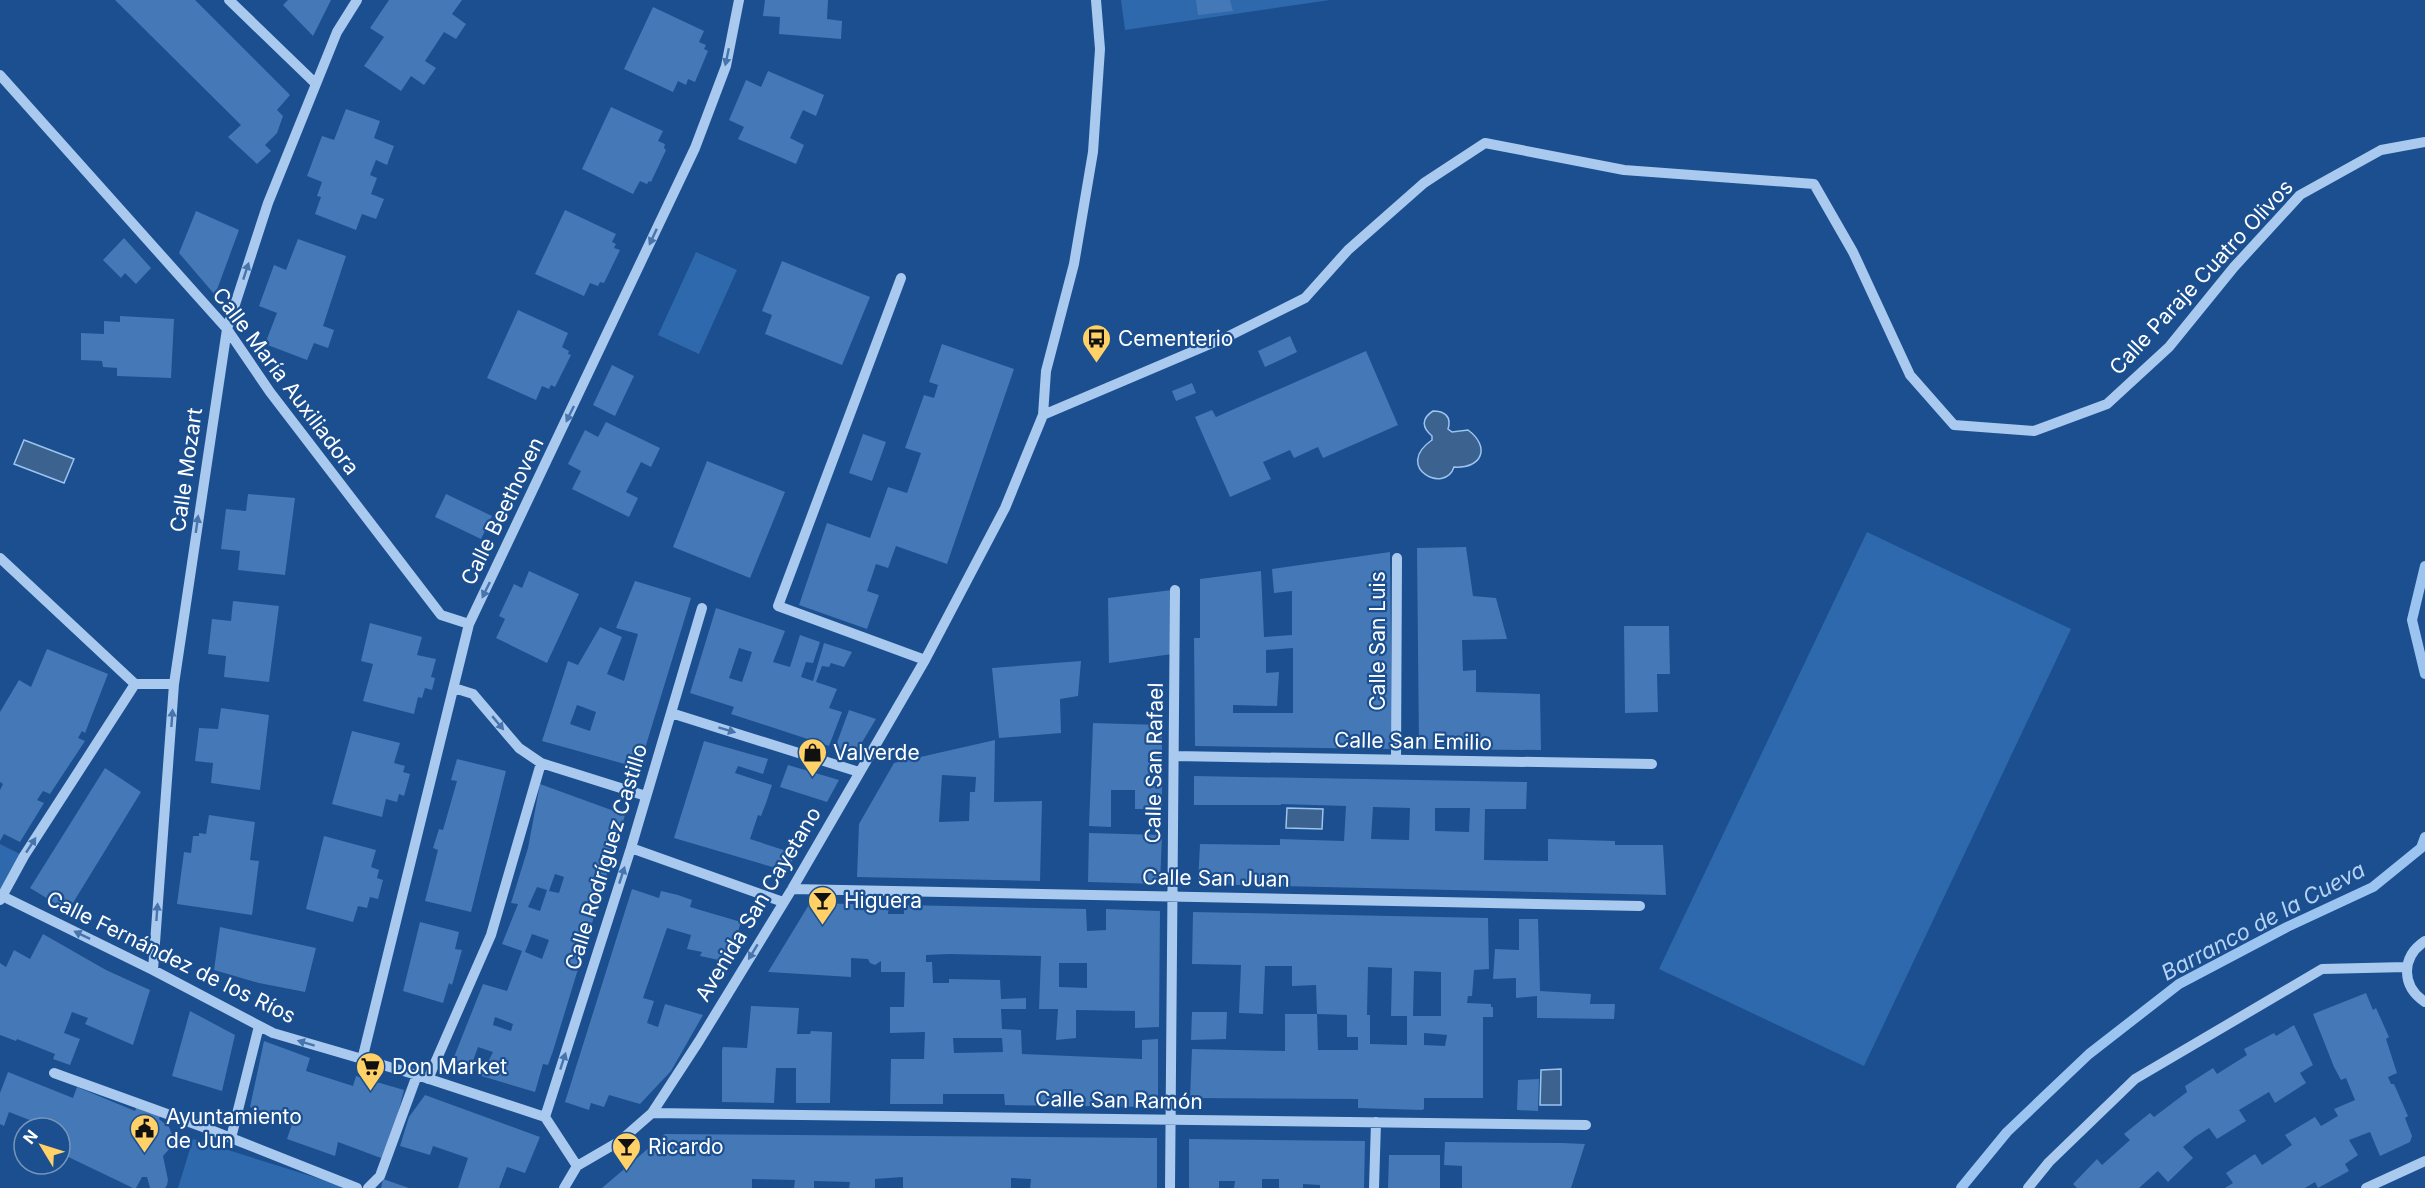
<svg xmlns="http://www.w3.org/2000/svg" width="2425" height="1188" viewBox="0 0 2425 1188" font-family="Inter,sans-serif">
<style>
.green{fill:#2e69ad}
.water{fill:#3c6290;stroke:#9cc4f0;stroke-width:1.5}
.lines{fill:none;stroke-linecap:round;stroke-linejoin:round}
.stream{stroke:#9cc4f0;stroke-width:10}
.building{fill:#4478b7;fill-rule:evenodd}
.minor{stroke:#a9c9ee;stroke-width:10}
.oneway{fill:#4674ac}
.labels{text-anchor:middle;dominant-baseline:central;stroke-width:4.5;stroke-linejoin:round;paint-order:stroke}
.street-label{font-size:21px;fill:#fff;stroke:#1b4f8f}
.poi-label{font-size:21px;fill:#fff;stroke:#1b4f8f;text-anchor:start}
.water-label{font-size:22px;font-style:italic;fill:#b5d3f5;stroke:#1b4f8f}
</style>
<rect width="100%" height="100%" fill="#1b4f8f"/>
<path class="green" d="M1121 0H1330L1125 30Z
M696 252 737 270 699 354 658 335Z
M1867 532 2071 629 1864 1066 1659 969Z
M0 844 24 856 0 901Z
M193 1139 349 1188H178Z"/>
<path class="water" d="M1433 411C1444 411 1452 416 1448 429L1452 432 1468 430C1491 447 1482 469 1454 467 1445 495 1393 467 1432 440V436C1421 427 1422 418 1433 411Z
M24 440 74 459 64 483 14 464Z
M1287 808 1323 809 1322 829 1286 828Z
M1561 1069V1105H1540L1541 1070Z"/>
<g class="lines">
<path class="stream" d="M2425 566 2412 620 2425 674
M1961 1188 2007 1132 2089 1054 2179 984 2287 927 2373 887 2421 848 2425 837"/>
</g>
<path class="building" d="M115 0H195L290 95 277 110 283 116 277 133 265 145 271 151 257 164 228 137 241 125Z
M288 0H331L313 36 283 5Z
M389 0H462L452 14 466 24 456 39 444 32 425 61 436 68 424 85 411 76 401 91 364 66 384 37 370 28Z
M765 0H828L827 19 842 21 841 39 779 34 780 17 763 16Z
M1196 0H1230L1233 11 1198 15Z
M653 7 704 31 699 42 706 45 704 49 708 51 695 82 688 79 686 85 678 81 673 92 624 69Z
M768 71 824 95 816 116 803 110 790 138 804 145 796 164 738 139 744 127 729 120 746 80 761 87Z
M611 107 663 131 658 141 665 144 664 148 666 150 651 182 649 181 647 184 640 181 633 194 582 169Z
M346 109 380 121 374 138 394 146 387 165 376 160 370 175 377 178 371 194 384 199 376 219 362 214 356 230 315 214 321 197 317 196 322 182 307 176 322 136 334 140Z
M565 210 616 234 612 242 616 244 614 248 620 250 604 283 600 282 598 286 590 283 584 296 535 274Z
M196 211 239 230 215 295 179 253Z
M124 238 151 268 136 284 125 273 121 278 103 260Z
M298 239 346 256 323 326 334 330 328 348 314 343 307 360 265 344 277 313 259 306 274 265 286 270Z
M782 261 870 297 842 365 765 334 772 315 762 311Z
M518 310 568 333 562 347 569 351 568 354 571 355 555 387 551 385 549 389 542 386 536 400 487 378Z
M120 316 174 319 171 378 117 376V368L103 367 102 361 81 360V333L104 334V321L120 322Z
M1290 336 1297 352 1265 367 1258 351Z
M942 344 1014 369 947 564 896 546 888 568 876 564 867 591 879 595 867 629 799 605 827 523 870 538 888 487 907 493 921 453 905 448 924 395 934 398 938 385 929 382Z
M1366 351 1398 425 1323 458 1318 447 1294 458 1290 450 1263 462 1271 479 1230 497 1195 417 1212 410 1216 417Z
M612 365 634 376 615 416 593 405Z
M1192 383 1196 393 1176 401 1172 391Z
M606 422 660 448 651 467 641 462 626 492 638 498 629 517 572 489 581 471 568 464 585 430 598 437Z
M863 434 886 442 872 481 849 473Z
M707 461 785 492 750 578 673 547Z
M248 494 295 498 285 575 238 570 240 551 221 549 226 509 246 511Z
M446 494 492 516 481 539 435 517Z
M1466 547 1473 596 1496 598 1507 639 1462 640 1463 671 1476 670V692L1540 694 1541 750 1419 749 1417 548Z
M1390 552 1392 749 1195 746 1194 638H1200V579L1261 571 1264 637 1292 635V591L1274 593 1272 569ZM1293 648V713H1233V705L1277 706 1279 672 1266 673V650Z
M529 571 579 594 547 663 496 638 505 619 499 616 514 584 522 588Z
M635 581 691 598 639 768 542 741 568 661 578 665 600 627 622 637 607 674 624 681 638 634 616 628ZM577 705 596 712 590 731 570 724Z
M1172 590V654L1109 663 1108 598Z
M233 601 279 606 269 682 224 677 226 656 208 654 212 619 231 621Z
M716 608 785 631 773 662 790 667 800 635 820 642 813 663 806 662 801 677 813 681 824 643 852 652 844 667 831 663 829 667 822 666 816 682 837 689 829 708 842 712 829 746 731 714 734 707 690 693ZM739 648 752 652 742 682 729 678Z
M370 623 422 637 417 655 436 659 431 677 435 678 432 690 425 688 422 698 418 697 414 714 363 701 373 664 361 661Z
M1624 626H1669L1670 674H1657L1658 712 1625 713Z
M47 649 108 674 85 733 82 731 78 738 85 741 50 794 43 791 37 800 44 803 20 842 4 834 0 841V790L3 784 0 782V712L19 680 31 687Z
M1081 661 1078 696 1060 699 1061 733 999 738 992 668Z
M221 708 269 715 260 790 211 783 213 763 195 761 199 728 218 729Z
M849 710 876 719 855 754 835 748Z
M1093 723 1162 725V809H1135V790H1111V827L1089 826Z
M352 731 400 743 394 763 405 766 403 772 410 774 404 796 399 794 397 802 386 799 382 817 332 804Z
M995 740 994 802 1042 801 1040 881 857 877 859 824 894 763ZM942 775 976 777 975 792H970L969 821 939 822Z
M704 741 768 759 763 774 738 766 735 773 772 785 766 803 761 816 758 815 750 839 796 854 786 871 674 838Z
M457 759 506 771 471 912 425 901 438 850 433 848 439 829 443 830 457 781 451 780Z
M788 765 839 780 827 802 780 787Z
M105 768 141 792 68 911 30 888Z
M1194 776 1527 782 1526 809H1485L1484 860 1548 861V839L1615 841V845H1663L1666 895 1198 884 1200 844 1280 845V839L1344 841 1346 806 1281 804V805H1194ZM1373 807 1410 808 1409 840 1371 839ZM1435 808H1470L1469 832 1435 831Z
M540 784 625 815 553 1051 548 1065 543 1064 535 1092 478 1075 483 1061 488 1062 493 1052 478 1047 469 1072 450 1067 483 984 507 991 522 951 502 944 518 904 511 903 528 848ZM555 874 564 877 559 893 549 891ZM537 887 547 890 540 911 528 907ZM532 934 549 940 542 959 525 952ZM495 1017 513 1024 511 1031 493 1025Z
M209 815 255 822 250 860 259 861 252 915 177 904 184 852 191 853 193 836H199V833L206 834Z
M1089 833 1162 835 1160 884 1088 882Z
M324 836 376 850 371 867 379 870 377 878 383 880 378 899 370 897 367 908 358 906 353 922 306 909Z
M632 889 659 898 661 891 678 895 692 900 690 907 741 922 728 962 700 956 702 952 687 949 691 935 667 928 643 998 654 1001 647 1023 658 1027 665 1004 703 1015 671 1071 640 1104 609 1095 604 1107 591 1103 589 1110 565 1102Z
M810 903 889 905 888 914H904V905L1086 909 1087 931 1106 930V909L1160 911 1159 1027 1135 1028V1011L1076 1010V1038L1056 1040 1058 1009H1039L1041 956 949 954 926 955V962H932L933 983H949V979L1000 980 1001 999 1026 998V1009H1001L1002 1029 1021 1030 1022 1054 1142 1059V1040L1158 1039V1107L1005 1105 1004 1094H943V1104H890L891 1059H924L925 1032 890 1033V1007H904L905 972H881V961L875 965 870 963 868 959 851 958V977L768 972ZM1059 963H1087V988L1059 987ZM953 1038H1002L1003 1052 954 1053Z
M1193 912 1488 918 1489 969 1474 970 1472 996H1468L1467 1003 1491 1004V1007H1493V1017H1483V1098H1424V1109L1422 1110 1358 1108V1099L1190 1098 1192 1049 1285 1051V1014H1317L1316 985 1292 986V966H1265L1263 1014 1239 1013 1241 965 1192 964ZM1368 967 1392 968 1391 1016H1407V1045L1370 1044V1015H1367ZM1414 971 1441 972V1016H1413ZM1317 1014 1347 1015V1037H1358V1050H1318ZM1424 1033 1447 1035 1445 1046 1424 1045Z
M1519 919H1538L1540 991 1591 994 1590 1004H1615L1614 1019 1537 1018V996L1516 998V978L1493 979 1495 949 1519 950Z
M420 922 459 932 455 949 462 950 452 985 449 983 443 1003 403 991Z
M220 927 316 948 305 992 259 983 214 970Z
M43 934 106 970 150 990 133 1045 85 1024 88 1018 72 1012 64 1033 80 1039 70 1065 53 1059 55 1054 17 1039 16 1041 0 1035V963L6 967 14 950 30 959Z
M2366 993 2373 1010 2376 1008 2389 1037 2386 1039 2397 1073 2388 1077 2391 1084H2394L2408 1116 2405 1118 2412 1136 2410 1142 2380 1156 2370 1132 2349 1140 2358 1155 2345 1164 2349 1171 2318 1188 2315 1182 2305 1188H2225L2233 1183 2226 1173 2255 1154 2262 1165 2292 1145 2285 1135 2315 1117 2321 1126 2338 1116 2334 1109 2355 1100 2346 1078 2341 1080 2334 1067 2313 1014Z
M751 1006 799 1008 797 1034H810L811 1031 832 1032 830 1103H796V1068H776L774 1103 722 1102V1050L723 1047 747 1048Z
M190 1011 235 1035 222 1091 172 1076Z
M1192 1012H1227L1226 1039 1191 1040Z
M2294 1025 2313 1065 2300 1073 2306 1083 2275 1103 2269 1092 2239 1110 2246 1121 2217 1139 2209 1128 2195 1137 2183 1147 2193 1158 2168 1182 2158 1171 2139 1188H2077L2073 1184 2097 1159 2102 1165 2130 1140 2124 1134 2150 1113 2154 1117 2187 1092 2185 1086 2213 1068 2217 1074 2247 1055 2244 1049 2274 1033 2276 1036Z
M264 1041 310 1058 306 1071 353 1086 356 1076 404 1090 393 1133 381 1158 338 1142 335 1156 287 1139 293 1121 250 1107Z
M8 1072 73 1098 77 1087 135 1111 137 1105 161 1113 159 1119 169 1127 173 1137 172 1146 163 1156 168 1180 167 1185 165 1188H150L147 1177H142L136 1188H133L60 1153V1128H44L45 1126 9 1112 4 1126 0 1124V1093Z
M1539 1079 1538 1111 1517 1110 1518 1080Z
M425 1095 540 1137 525 1173 507 1167 499 1188H458L468 1158 433 1146 430 1155 400 1146 409 1117Z
M665 1134 1157 1138V1188H1030L1031 1179 1011 1178V1188H903V1177L875 1179V1188H849L850 1182 814 1181V1188H794L795 1180 752 1179V1188H602Z
M1189 1139 1365 1141 1364 1188H1320V1185L1303 1184V1188H1279V1179H1262V1188H1234L1235 1181H1219V1188H1189Z
M1445 1142 1562 1143 1585 1144 1571 1188H1462V1166L1444 1165Z
M1389 1155H1440V1188H1388Z
M383 1179 409 1188H381Z"/>
<g class="lines">
<path class="minor" d="M229 0 316 84
M0 75 227 329 270 392 441 615 469 624
M901 278 778 606 925 660
M1043 415 1229 336 1305 298 1348 250 1424 183 1485 143 1624 170 1814 184 1853 252 1910 375 1954 425 2034 431 2107 404 2169 347 2234 267 2300 195 2381 150 2425 142
M0 558 135 684H174
M454 688 473 694 519 748 541 763 646 796
M671 713 859 772
M1174 756 1652 764
M1396 760 1397 558
M631 848 783 902
M792 889 1640 906
M0 895 153 970 273 1033 417 1075 545 1117 577 1166
M0 900 24 856 135 684
M2425 941C2401 957 2401 986 2425 1002
M153 970 174 684 227 329 268 203 337 32 357 0
M362 1060 469 624 695 148 726 66 739 0
M54 1073 203 1127 357 1188
M428 1079 491 935 541 763
M652 1113 1586 1125
M545 1117 631 848 702 608
M231 1138 259 1026
M368 1188 380 1176 417 1075
M564 1188 577 1166 620 1141 652 1113 699 1041 792 889 925 660 1005 508 1043 415 1046 371 1074 264 1093 152 1100 49 1096 0
M1170 1188 1175 590
M1374 1188 1376 1122
M2028 1188 2049 1162 2135 1079 2322 969 2406 967
M2366 1188 2425 1161"/>
</g>
<defs><path id="oneway-solid" d="M-6-.8H1V-3.2L6.5 0L1 3.2V.8H-6Z" transform="scale(1.5)"/></defs>
<g class="oneway">
<use href="#oneway-solid" transform="translate(727 57) rotate(102)"/>
<use href="#oneway-solid" transform="translate(653 237) rotate(115)"/>
<use href="#oneway-solid" transform="translate(246 271) rotate(-72)"/>
<use href="#oneway-solid" transform="translate(570 414) rotate(116)"/>
<use href="#oneway-solid" transform="translate(197 524) rotate(-82)"/>
<use href="#oneway-solid" transform="translate(486 590) rotate(116)"/>
<use href="#oneway-solid" transform="translate(172 718) rotate(-86)"/>
<use href="#oneway-solid" transform="translate(498 723) rotate(50)"/>
<use href="#oneway-solid" transform="translate(727 730) rotate(17)"/>
<use href="#oneway-solid" transform="translate(31 845) rotate(-57)"/>
<use href="#oneway-solid" transform="translate(622 875) rotate(-72)"/>
<use href="#oneway-solid" transform="translate(157 912) rotate(-86)"/>
<use href="#oneway-solid" transform="translate(82 935) rotate(-154)"/>
<use href="#oneway-solid" transform="translate(753 952) rotate(121)"/>
<use href="#oneway-solid" transform="translate(306 1043) rotate(-163)"/>
<use href="#oneway-solid" transform="translate(563 1061) rotate(-72)"/>
</g>
<defs>
<symbol id="bus-pin" viewBox="-11 -11 22 30"><path d="M0 17L-7.5 6A9.5 9.5 0 1 1 7.5 6Z" fill="#ffd166" stroke="#1b4f8f"/><path d="M-5-6H5V4H4V6H2V4H-2V6H-4V4H-5ZM-3.5-4V0h7V-4ZM-3.5 1.2v1.5H-2V1.2ZM2 1.2v1.5H3.5V1.2Z" fill="#111"/></symbol>
<symbol id="shop-pin" viewBox="-11 -11 22 30"><path d="M0 17L-7.5 6A9.5 9.5 0 1 1 7.5 6Z" fill="#ffd166" stroke="#1b4f8f"/><path d="M-5-2.5h2.3a2.7 3.5 0 0 1 5.4 0H5L5.5 6h-11ZM-1.5-2.5h3a1.5 2.3 0 0 0-3 0Z" fill="#111"/></symbol>
<symbol id="bar-pin" viewBox="-11 -11 22 30"><path d="M0 17L-7.5 6A9.5 9.5 0 1 1 7.5 6Z" fill="#ffd166" stroke="#1b4f8f"/><path d="M-6-5H6L.8 .8V4.5H3.5V6h-7V4.5H-.8V.8Z" fill="#111"/></symbol>
<symbol id="supermarket-pin" viewBox="-11 -11 22 30"><path d="M0 17L-7.5 6A9.5 9.5 0 1 1 7.5 6Z" fill="#ffd166" stroke="#1b4f8f"/><path d="M-6-5.5h2.5l.6 2H6L4.5 2H-2.5L-4.4-4H-6ZM-1.5 3.2a1.3 1.3 0 1 0 .1 0ZM3 3.2a1.3 1.3 0 1 0 .1 0Z" fill="#111"/></symbol>
<symbol id="civic-pin" viewBox="-11 -11 22 30"><path d="M0 17L-7.5 6A9.5 9.5 0 1 1 7.5 6Z" fill="#ffd166" stroke="#1b4f8f"/><path d="M-.6-6.5H3V-4.5H.6V-3L4-1V1h2V6H-6V1h2V-1L-.6-3ZM-1.2 2.5V6h2.4V2.5Z" fill="#111"/></symbol>
</defs>
<g fill-rule="evenodd">
<use href="#bus-pin" x="1080" y="322" width="33" height="45"/>
<use href="#shop-pin" x="796" y="736" width="33" height="45"/>
<use href="#bar-pin" x="806" y="884" width="33" height="45"/>
<use href="#supermarket-pin" x="354" y="1050" width="33" height="45"/>
<use href="#civic-pin" x="128" y="1112" width="33" height="45"/>
<use href="#bar-pin" x="610" y="1130" width="33" height="45"/>
</g>
<g class="labels">
<g class="street-label">
<text transform="translate(2201 277) rotate(-47)">Calle Paraje Cuatro Olivos</text>
<text transform="translate(286 381) rotate(53)">Calle María Auxiliadora</text>
<text transform="translate(186 470) rotate(-82)">Calle Mozart</text>
<text transform="translate(502 511) rotate(-64)">Calle Beethoven</text>
<text transform="translate(1377 641) rotate(-90)">Calle San Luis</text>
<text transform="translate(1413 741) rotate(1)">Calle San Emilio</text>
<text transform="translate(1154 763) rotate(-89)">Calle San Rafael</text>
<text transform="translate(606 857) rotate(-73)">Calle Rodríguez Castillo</text>
<text transform="translate(1216 878) rotate(1)">Calle San Juan</text>
<text transform="translate(758 904) rotate(-59)">Avenida San Cayetano</text>
<text transform="translate(171 957) rotate(26)">Calle Fernández de los Ríos</text>
<text transform="translate(1119 1100) rotate(1)">Calle San Ramón</text>
</g>
<g class="poi-label">
<text x="1118" y="338">Cementerio</text>
<text x="833" y="752">Valverde</text>
<text x="844" y="900">Higuera</text>
<text x="392" y="1066">Don Market</text>
<text x="166" y="1116">Ayuntamiento<tspan x="166" dy="24">de Jun</tspan></text>
<text x="648" y="1146">Ricardo</text>
</g>
<g class="water-label">
<text transform="translate(2263 921) rotate(-28)">Barranco de la Cueva</text>
</g>
</g>
<g transform="translate(42 1146) rotate(308)"><circle r="28" fill="#1b4f8f" stroke="#7695bc" stroke-width="1.5"/>
<path d="M0-4.5L10 22L0 15L-10 22Z" fill="#ffd166"/>
<text y="-9" font-size="16" font-weight="bold" text-anchor="middle" fill="#ffffff">N</text>
</g>
</svg>
